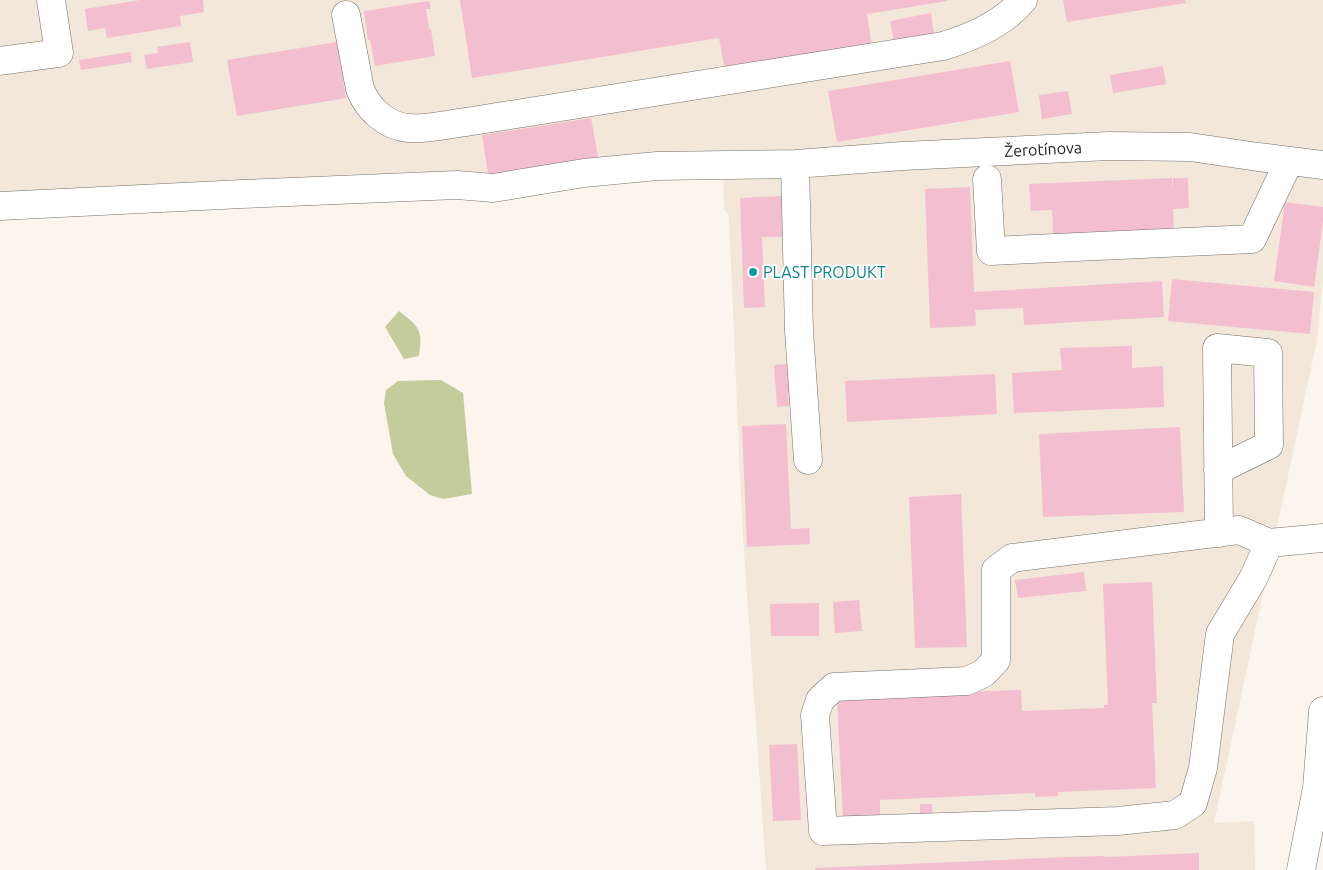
<svg xmlns="http://www.w3.org/2000/svg" width="1323" height="870" viewBox="0 0 1323 870" font-family="Ubuntu,sans-serif">
<style>
.built{fill:#f2e7d9}
.green{fill:#c3cc9a}
.building{fill:#f4bed1}
.lines{fill:none;stroke-linecap:round;stroke-linejoin:round}
.minor-casing{stroke:#746f68;stroke-width:29}
.minor{stroke:#fff;stroke-width:28}
.culture-dot{fill:#0f9aa8;stroke:#fff;stroke-width:2}
.labels{text-anchor:middle;dominant-baseline:central;stroke-width:4;stroke-linejoin:round;paint-order:stroke}
.street-label{font-size:16px;fill:#1e1c19;stroke:#fff}
.culture-label{font-size:16px;fill:#0d838f;stroke:#fff;text-anchor:start}
</style>
<rect width="100%" height="100%" fill="#fbf5ed"/>
<path class="built" d="M0 0H1323V280L1317 340 1214 823 1254 821 1255 870H766L742 521 729 216 724 208 723 157 489 179 449 171 0 193Z"/>
<path class="green" d="M399 311C419 327 423 329 419 356L404 359 385 327Z
M441 380 463 393 472 494 443 499 430 495 406 476 393 454 384 403 386 390 398 381Z"/>
<path class="building" d="M140 0H203L204 12 180 16 181 26 107 38 105 28 88 31 85 9Z
M460 0H947V1L867 14 872 47 725 71 719 38 472 78Z
M1063 0H1185L1186 3 1067 22Z
M429 1 431 9H426L429 29H431L435 56 375 66 370 40H368L364 11Z
M931 13 934 34 894 42 890 21Z
M190 42 193 62 147 69 144 55 158 53 157 47Z
M337 42 346 98 237 116 227 60Z
M130 52 132 62 81 70 79 60Z
M1010 61 1019 112 837 142 828 91Z
M1163 66 1166 84 1113 93 1110 75Z
M1068 91 1072 114 1042 119 1039 95Z
M591 118 599 162 489 179 482 135Z
M1172 178 1173 191V178H1188L1189 208 1173 209 1174 231 1053 236 1052 210 1031 211 1029 184Z
M970 187 974 292 1162 281 1164 317 1024 325 1023 308 975 310 976 326 930 328 925 189Z
M782 196 783 237H762L765 307 744 308 740 198Z
M1285 202 1323 207V222L1314 287 1274 281Z
M1172 279 1314 292 1310 334 1168 321Z
M1132 346V368L1163 366 1164 407 1014 413 1012 373 1062 370 1060 348Z
M792 364 794 393H788L789 406 777 407 774 365Z
M995 374 997 414 847 422 845 381Z
M786 424 791 529 809 528 810 544 747 547 742 426Z
M1180 427 1184 512 1043 517 1039 434Z
M961 494 967 647 915 648 909 497Z
M1084 572 1086 591 1018 598 1015 580Z
M1152 582 1157 703H1152L1156 788 1058 792V796L1035 797V793L880 800V815H859V818L843 821 837 697 1021 690 1022 711 1104 708V705H1108L1103 584Z
M859 600 862 631 835 633 833 602Z
M819 603V636H771L770 604Z
M797 744 801 820 773 821 769 745Z
M920 804H932L933 820H920Z
M1199 853V870H815V868L1068 857 1104 856 1106 857Z"/>
<g class="lines">
<defs>
<path id="minor" d="M346 15 360 89C368 109 386 126 408 128 425 130 449 124 466 122L943 46C973 37 1003 24 1023 0
M0 61 59 53 51 0
M795 164 799 331 808 460
M987 179 991 251 1252 239 1289 161
M0 206 242 194 457 185 493 188 584 173 657 166 795 164 903 156 1109 146 1190 147 1258 157 1323 165
M1218 470 1269 445 1268 353 1217 348 1219 533
M1269 543 1254 577 1220 634 1203 768 1193 803 1175 815 1118 821 823 831 815 715 820 700 834 687 967 681 984 673 996 660V570L1012 558 1239 530 1269 543 1323 538
M1301 870 1317 788 1323 711"/>
</defs>
<use href="#minor" class="minor-casing"/>
<use href="#minor" class="minor"/>
</g>
<circle class="culture-dot" cx="753" cy="272" r="5"/>
<g class="labels">
<g class="street-label">
<text transform="translate(1043 149) rotate(-3)">Žerotínova</text>
</g>
<g class="culture-label">
<text x="763" y="272">PLAST PRODUKT</text>
</g>
</g>
</svg>
